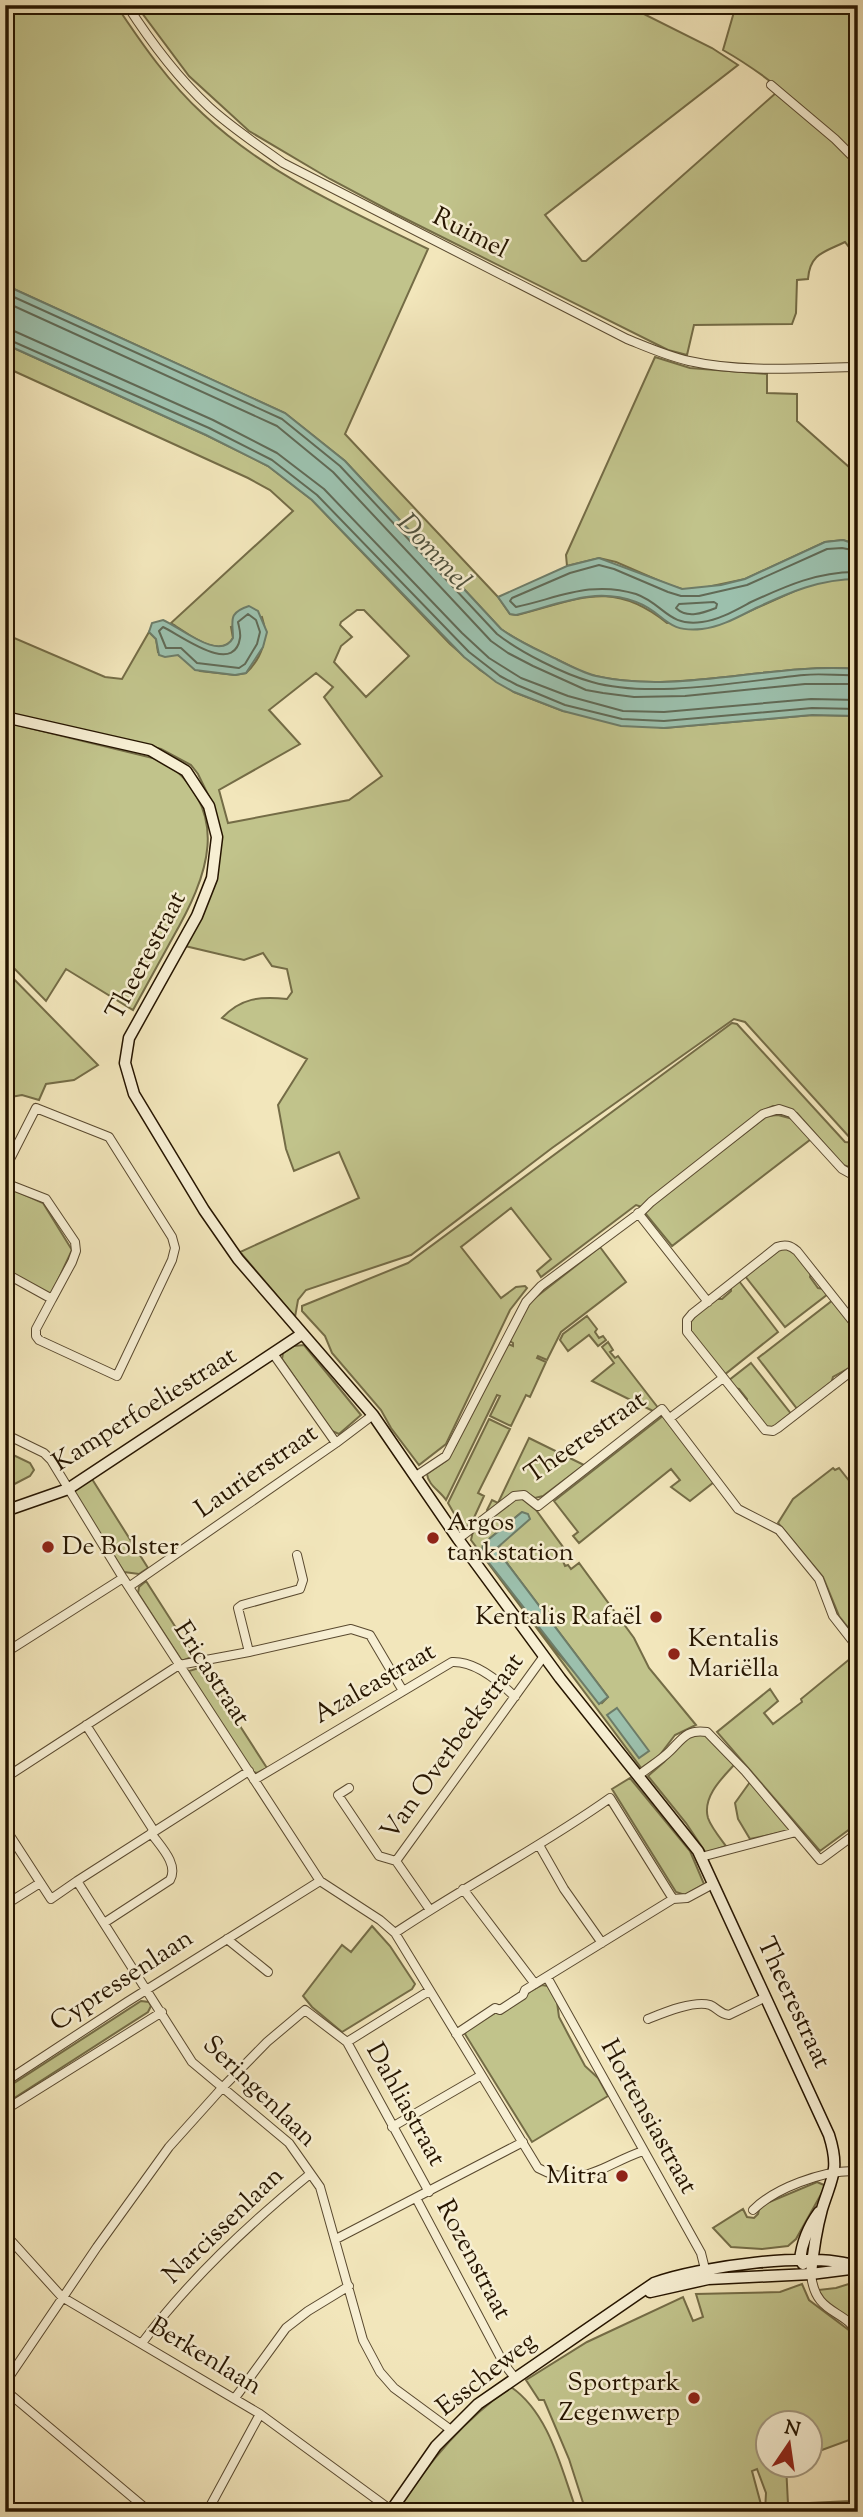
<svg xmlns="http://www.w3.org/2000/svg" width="863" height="2517" viewBox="0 0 863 2517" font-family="'Sorts Mill Goudy',serif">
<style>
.green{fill:#c1c38b;stroke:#746c46;stroke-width:2;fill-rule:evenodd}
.water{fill:#9cc0ad;stroke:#6d7c68;stroke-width:2}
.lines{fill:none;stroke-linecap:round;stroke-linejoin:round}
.shore{stroke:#616a56;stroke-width:2}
.street-casing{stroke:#59492f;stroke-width:10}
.secondary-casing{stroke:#261500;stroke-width:13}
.street{stroke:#f7efd3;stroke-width:8}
.secondary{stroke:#f7efd3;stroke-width:10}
.poi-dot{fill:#8f2418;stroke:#f7efd3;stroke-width:2.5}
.labels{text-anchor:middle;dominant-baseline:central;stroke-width:5;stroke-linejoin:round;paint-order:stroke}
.street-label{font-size:26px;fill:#261500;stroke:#f7efd3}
.poi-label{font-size:26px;fill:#261500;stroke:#f7efd3;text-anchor:start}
.water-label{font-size:28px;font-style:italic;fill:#4f513d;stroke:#f7efd3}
</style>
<rect width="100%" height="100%" fill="#f2e6bb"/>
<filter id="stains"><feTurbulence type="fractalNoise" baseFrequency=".00286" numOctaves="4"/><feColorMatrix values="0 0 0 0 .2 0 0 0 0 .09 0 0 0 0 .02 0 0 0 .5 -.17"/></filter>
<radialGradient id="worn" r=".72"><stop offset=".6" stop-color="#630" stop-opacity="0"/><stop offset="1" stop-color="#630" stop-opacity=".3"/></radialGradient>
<path class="green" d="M5 5H116C142 44 169 83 203 114 268 175 349 210 428 249L345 434 498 597 510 614 517 615C578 600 611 578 667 623L732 619 808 585 836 579H858V669C771 662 675 696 591 675 580 672 567 664 558 660 538 650 519 642 501 629L345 461 285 413 5 285Z
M136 5H626L712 48 738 65 545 215 582 261H586L777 92 833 141 858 167V259L845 242C825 252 810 253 808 279L797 280 796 313 792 324 694 325 687 355 668 350 392 212 330 179 249 131 189 76Z
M736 5H858V158C816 118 774 79 723 50Z
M5 344 206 435 268 466 312 500 450 644 480 670 514 692 563 711 664 728 812 715 858 716V1136L851 1139 745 1022 734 1019 552 1148 411 1255 306 1290 298 1300 295 1317 240 1252 359 1198 339 1152 294 1171 286 1149 278 1105 307 1059 222 1018C241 998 260 996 287 999L292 992 287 969 272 966 263 953 244 960 185 946 204 908 215 809 198 774 191 765 161 749 5 713V634L105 677 122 679 149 632 156 639 158 652 178 655 200 671 235 675 246 673C262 658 269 637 262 617L231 627 233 638C220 661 186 632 171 623L293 511 270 490 248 478 5 367ZM357 610H364L409 656 366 697 334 662 341 646 352 637 340 625 341 622ZM316 673 333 687 324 697 382 776 349 800 228 823 219 790 300 744 269 710Z
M655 357 690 368 767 374V393L797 394V421L858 475V545L843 540 825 542 745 579 698 589H682L669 585 616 562 599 558 567 566 566 555Z
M5 722 165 761C233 813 208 876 172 939 159 963 146 986 133 1010L66 969 46 1001 5 959Z
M5 970 98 1065 74 1080 46 1084 39 1100 22 1095 5 1098Z
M732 1023 737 1024 845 1142 858 1143V1170L843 1165 797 1113 781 1106H773L764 1110 647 1201 642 1207 636 1205 541 1277 537 1271 551 1259 511 1208 461 1247 501 1298 516 1287 525 1286 527 1288 510 1310 446 1444 419 1465 391 1428 381 1410 332 1353 325 1336 302 1311V1306L408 1263Z
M778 1115 793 1119 811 1139 672 1246 645 1213 650 1206 767 1116Z
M5 1186 43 1203 72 1250 51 1295 5 1271Z
M600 1247 626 1282 561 1332 547 1360 538 1356 537 1358 546 1362 530 1397 526 1395 511 1426 490 1416 500 1396 497 1395 446 1500C440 1491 428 1485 427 1474L447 1460 506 1343 513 1346V1343L508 1340 531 1301Z
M782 1248 792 1250 811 1272 810 1277 818 1288 824 1289 828 1294 785 1327 745 1276Z
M739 1281 778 1332 724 1375 693 1335 690 1329 691 1320 715 1299H722L731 1291V1286Z
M833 1300 858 1332V1363L833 1377 831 1384 798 1410 758 1358Z
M587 1316 597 1329 595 1332 599 1338 603 1336 606 1340 598 1346 589 1335 568 1351 560 1340 563 1334Z
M608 1342 613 1350 610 1352 615 1358 618 1356 659 1409 655 1412 592 1381 614 1363 602 1347Z
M304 1345 361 1415 339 1434 332 1431 282 1359 283 1353 294 1346Z
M751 1363 792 1415 774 1427H765L746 1405 747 1399 739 1389 734 1388 728 1381Z
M664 1415 714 1482 690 1501 671 1487 680 1480 671 1469 579 1543 573 1536 578 1532 554 1501Z
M489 1419 510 1429 478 1493 484 1496 472 1522 463 1529 448 1503Z
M529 1438 584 1465 543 1496 535 1498 527 1493 489 1512 487 1510 492 1500 498 1503Z
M5 1451 30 1463 34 1470 30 1476 5 1489Z
M833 1468 835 1470 839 1468 858 1492V1640L839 1616 823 1577 778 1523 793 1499Z
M92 1479 148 1568 139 1574 124 1572 73 1491Z
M521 1498 536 1510 563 1547 560 1554 565 1566 568 1565 571 1569 579 1563 634 1638 649 1668 696 1725 675 1735 659 1756 642 1769 471 1540 473 1531 515 1499ZM522 1512 497 1550 608 1697 602 1703 557 1652 482 1554 483 1544Z
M146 1581 194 1656 182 1661 138 1593 139 1587Z
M857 1653 858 1823 820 1851 717 1732 770 1689 778 1701 764 1713 773 1724 802 1702 801 1699Z
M202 1667 267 1768 257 1773 253 1772 193 1680 189 1671Z
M703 1734 712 1740 735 1764C722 1778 702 1797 708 1818 711 1827 720 1838 726 1846L706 1853 686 1823 648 1776 664 1762 686 1737Z
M630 1778 690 1851 704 1884 685 1895 676 1892 612 1789Z
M750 1782 792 1830 750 1839 738 1819 735 1803Z
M372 1926 390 1946 415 1984 412 1989 342 2032 312 2007 303 1996 342 1945 351 1952Z
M542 1985 548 1986 557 2002 559 2017 569 2036 585 2066 598 2078 608 2096 532 2142 465 2034 467 2029 495 2013H500C514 2004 528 1991 542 1985Z
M141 2001 149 2002 151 2006 148 2012 5 2104V2089Z
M817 2182 824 2185V2189L796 2239 788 2246 762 2249 731 2247 713 2228 743 2209 747 2217 754 2218 758 2214 760 2206Z
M858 2281V2327L825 2303 818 2290 836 2288Z
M802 2284 809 2300 850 2331 855 2336 858 2344V2467L849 2440 811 2454 810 2422H768V2464L786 2465 788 2504 851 2501 852 2474H858V2511L765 2512 766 2493 757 2469 752 2471 763 2512H586L569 2459 544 2400H539L526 2380 587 2342 683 2297 693 2321 703 2317 696 2294 780 2292Z
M511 2387C550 2414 561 2469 577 2512H397C427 2463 463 2420 511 2387Z"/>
<path class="water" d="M5 285 285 413 345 461 501 629C519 642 538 650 558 660 568 665 584 673 596 676 681 695 771 662 858 669V716L812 715 664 728 621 726 563 711 514 692 496 682 464 657 312 500 268 466 206 435 5 344Z
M843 540 858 545V579C820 579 790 592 756 608 740 616 721 627 702 629 664 633 666 613 636 602 594 586 557 605 516 615L510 614 498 597 567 566 599 558 682 589 721 585 745 579 825 542Z
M249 606 258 611 267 632 263 647 246 673 235 675 195 670 178 655 165 657 159 655 156 639 149 632 152 623 163 620C180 627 220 662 233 638 233 621 227 613 249 606Z
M522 1512 528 1514 530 1519 498 1547 497 1550 608 1697 599 1704 482 1554 483 1544Z
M617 1708 649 1751 639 1758 607 1715Z"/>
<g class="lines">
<path class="shore" d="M5 293 282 419 340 466 497 634C520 652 563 674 592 682 651 699 743 681 804 675 822 673 840 676 858 675
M5 302 277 426 333 472 491 641 508 653 533 666 586 690 603 693 634 697 685 696 805 684H858
M5 329 14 331 213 420 277 453 324 489 462 633 489 658 521 678 568 696 623 711 664 712 811 699 858 700
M5 338 209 428 272 460 317 495 469 652 500 676 517 685 565 705 622 719 664 721 812 708 858 709
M858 551 842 548 827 549 747 585 699 596H681L668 592 614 569 599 565 570 573 512 598 510 601 516 607C558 598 591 580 636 594 664 604 668 627 702 622 719 620 736 610 751 602 786 586 819 571 858 572
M714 602 717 604 716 608C703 613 687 619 676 608L679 604Z
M248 614 256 620 260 632 257 644 245 664 239 668 197 663 181 648H166L159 631 163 627C179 634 234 677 240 638 241 633 239 627 238 622Z"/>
<defs>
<path id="street" d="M127 5C150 41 178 78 209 107 232 128 258 145 283 163L627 339C647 347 667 356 689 361 743 373 802 368 858 367
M771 85 835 139 858 162
M5 1169 36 1108 109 1137 172 1237 175 1248 172 1260 117 1376 39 1340 36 1336V1329L52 1299 5 1273
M5 1183 46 1199 75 1242 76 1251 72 1262 52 1299
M638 1213 708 1302
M858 1328 797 1251C790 1245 785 1244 777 1247L692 1314 687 1320V1332L765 1430 773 1431 778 1428 858 1366
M274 1355 336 1443
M670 1418 723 1378
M5 1434 44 1453 51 1460 123 1578 320 1881 380 1920 395 1933 538 2168C581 2191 602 2165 643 2151
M416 1476 446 1456 526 1302 541 1286 642 1211 651 1202 763 1114 779 1109 791 1113 842 1169 851 1174H858
M458 1539 514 1496 524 1495 538 1506 662 1409 738 1509 779 1530 819 1579 833 1616 858 1648
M130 1586 336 1443 373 1415
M249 1652 238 1608 242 1605 300 1589 303 1580 297 1555
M5 1653 123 1578
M86 1725 154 1831
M639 1775C649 1767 661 1760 670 1751 683 1738 687 1729 707 1732L745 1771 820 1860 858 1832
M5 1778 179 1665 249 1652 351 1629 370 1635 403 1691
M254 1780 452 1662C475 1661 499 1681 515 1697
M349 1788 338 1795 379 1856 396 1861
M5 1828 51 1899 77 1881 192 2062 289 2143 320 2187 363 2340 380 2372 394 2388 451 2430
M539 1845 564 1889 602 1943
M701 1857 796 1832
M77 1881 249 1771
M463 1889 535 1984
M5 1905 40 1883
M430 1910 396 1861 544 1656
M104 1923 170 1880C179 1864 160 1846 151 1833
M395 1933C465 1886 541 1847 610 1798L673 1899
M227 1939 268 1972
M547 1977 701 2253 706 2273
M648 2019C663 2013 694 2000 710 2005 718 2008 719 2014 729 2015L766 1997
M456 2034 495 2008 500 2010 523 1995 525 1990 673 1899 687 1898 713 1884
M347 2042 429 1991
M5 2082 127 2002 320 1881
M5 2110 162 2012
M392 2127 480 2076
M416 2198 504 2364 515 2378
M753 2210C775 2188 822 2171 853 2171L858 2180
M5 2234 62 2297 260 2414 391 2510
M336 2239 523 2142
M811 2274C815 2316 845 2308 858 2334
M142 2343C190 2279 248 2225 310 2174
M5 2383 97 2247 169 2147 222 2088 267 2042 305 2010 347 2042 429 2192
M5 2390 150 2512
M235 2398 286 2328 308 2311 349 2286
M207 2512 260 2414"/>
<path id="secondary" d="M5 717 150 750 186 771 209 806 217 837 212 878 197 916 129 1038 125 1063 134 1094 204 1210 238 1259 373 1415 458 1539 560 1678 698 1851 829 2135C840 2170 832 2177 822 2209 816 2231 813 2252 811 2274
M5 1511 68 1489 302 1334
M803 2264 800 2260C802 2241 808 2227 819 2212
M650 2292 708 2279 811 2274 858 2268
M390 2512 436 2446 478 2404 654 2283C697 2267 815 2250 858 2267"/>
</defs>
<use href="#street" class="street-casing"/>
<use href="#secondary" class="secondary-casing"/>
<use href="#street" class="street"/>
<use href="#secondary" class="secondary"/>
</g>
<g class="poi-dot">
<circle cx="433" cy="1538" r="7"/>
<circle cx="48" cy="1547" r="7"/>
<circle cx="656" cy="1617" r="7"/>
<circle cx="674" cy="1654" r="7"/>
<circle cx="622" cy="2176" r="7"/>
<circle cx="694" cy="2398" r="7"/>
</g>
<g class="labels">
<g class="street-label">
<text transform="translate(470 234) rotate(27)">Ruimel</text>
<text transform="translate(147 956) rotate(-62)">Theerestraat</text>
<text transform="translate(145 1410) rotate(-32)">Kamperfoeliestraat</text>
<text transform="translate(586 1438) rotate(-35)">Theerestraat</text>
<text transform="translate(257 1472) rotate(-35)">Laurierstraat</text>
<text transform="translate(211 1674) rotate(57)">Ericastraat</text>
<text transform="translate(375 1684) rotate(-30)">Azaleastraat</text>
<text transform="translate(453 1747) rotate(-54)">Van Overbeekstraat</text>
<text transform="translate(122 1981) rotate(-33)">Cypressenlaan</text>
<text transform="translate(793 2003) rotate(65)">Theerestraat</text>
<text transform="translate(259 2092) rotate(44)">Seringenlaan</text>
<text transform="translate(405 2105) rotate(61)">Dahliastraat</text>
<text transform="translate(648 2117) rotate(61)">Hortensiastraat</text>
<text transform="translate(224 2226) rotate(-44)">Narcissenlaan</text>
<text transform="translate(473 2260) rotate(62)">Rozenstraat</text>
<text transform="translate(205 2357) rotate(31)">Berkenlaan</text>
<text transform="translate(487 2375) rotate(-38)">Esscheweg</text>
</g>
<g class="poi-label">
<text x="447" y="1523">Argos<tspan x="447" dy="30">tankstation</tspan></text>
<text x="62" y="1547">De Bolster</text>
<text x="642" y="1617" text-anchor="end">Kentalis Rafaël</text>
<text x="688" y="1639">Kentalis<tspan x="688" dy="30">Mariëlla</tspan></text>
<text x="608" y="2176" text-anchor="end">Mitra</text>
<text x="680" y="2383" text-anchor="end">Sportpark<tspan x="680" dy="30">Zegenwerp</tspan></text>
</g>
<g class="water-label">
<text transform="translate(433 553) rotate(47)">Dommel</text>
</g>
</g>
<rect width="863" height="2517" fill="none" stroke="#f2e6bb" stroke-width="28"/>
<rect x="7" y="7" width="849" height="2503" fill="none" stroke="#261500" stroke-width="3.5"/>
<rect x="14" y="14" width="835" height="2489" fill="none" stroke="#261500" stroke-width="2"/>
<g transform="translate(789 2444) rotate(13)"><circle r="33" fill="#f7efd3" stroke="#a3987f" stroke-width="2"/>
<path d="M0-5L12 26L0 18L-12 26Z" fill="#8f2418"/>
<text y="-10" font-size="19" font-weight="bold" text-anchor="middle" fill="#261500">N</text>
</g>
<rect width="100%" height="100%" filter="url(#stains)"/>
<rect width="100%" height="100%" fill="url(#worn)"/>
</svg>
